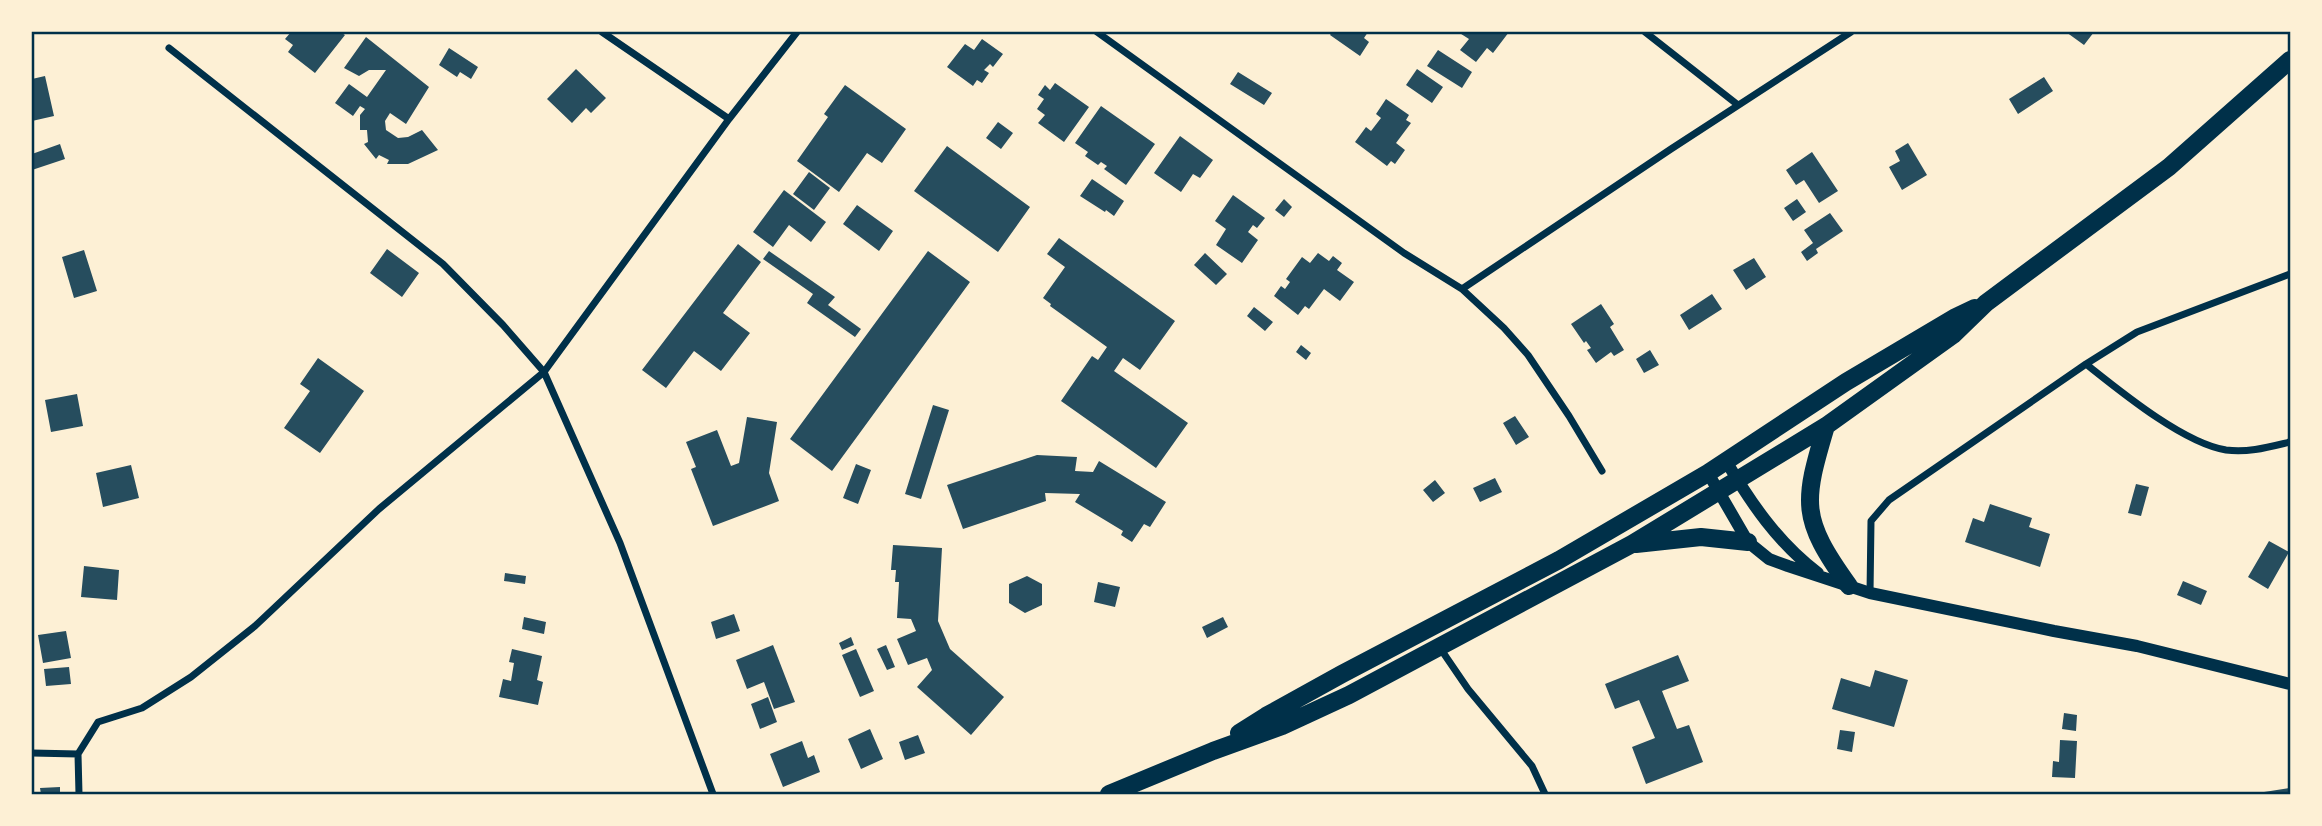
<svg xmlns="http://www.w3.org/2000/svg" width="2322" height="826" viewBox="0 0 2322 826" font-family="Overpass,sans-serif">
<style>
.building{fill:#264d5e}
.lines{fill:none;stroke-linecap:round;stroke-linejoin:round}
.minor{stroke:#003049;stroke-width:7}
.tertiary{stroke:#003049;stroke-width:12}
.trunk{stroke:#003049;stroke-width:18}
.neatline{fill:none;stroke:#003049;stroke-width:2.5}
</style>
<rect width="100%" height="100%" fill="#fdf0d5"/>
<path class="building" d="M291 32H340L345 35 315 73 288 52 293 45 285 39Z
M1332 32H1368L1364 38 1369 42 1360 56 1330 35Z
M1458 32H1509L1493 53 1487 48 1476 62 1460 50 1469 39Z
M2066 32H2094L2084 45Z
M366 37 429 87 406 124 390 113 385 121 386 130 398 138 408 137 422 130 438 150 408 164H387L389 160 379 155 376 159 364 144 368 142 367 130H360V115L365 109 360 106 353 116 335 103 349 84 367 97 386 70H369L359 76 344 68Z
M982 39 1003 54 993 67 990 64 984 70 989 73 982 83 977 80 973 86 947 67 965 44 974 50Z
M449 48 478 67 471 79 460 72 457 77 439 65Z
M1438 50 1472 72 1462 88 1427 66Z
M576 69 606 98 591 113 586 108 572 123 547 99Z
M1417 69 1443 87 1432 103 1406 85Z
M1238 72 1272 93 1264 105 1230 84Z
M45 76 54 116 32 121V79Z
M2044 77 2053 91 2018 114 2009 99Z
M1055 83 1089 107 1064 142 1038 123 1045 115 1037 109 1044 99 1038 95 1045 85 1050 90Z
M845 85 906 129 882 163 867 153 839 192 797 161 828 117 824 114Z
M1386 99 1409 115 1406 120 1411 123 1396 143 1405 150 1395 164 1391 161 1387 166 1355 142 1366 127 1371 131 1381 118 1376 114Z
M1101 106 1155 144 1126 185 1104 169 1107 166 1101 162 1098 165 1085 156 1088 152 1075 143Z
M998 122 1013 133 1001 149 986 138Z
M1180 136 1213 160 1200 178 1193 174 1181 192 1154 173Z
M1908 143 1927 175 1902 190 1889 167 1900 161 1895 151Z
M60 144 65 159 32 170V154Z
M947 146 1030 207 998 252 914 191Z
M1812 152 1838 191 1819 203 1804 180 1796 185 1786 170Z
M809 172 830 188 814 210 793 194Z
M1092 179 1124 201 1114 216 1106 210 1105 212 1080 196Z
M784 190 826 222 811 242 789 225 773 247 753 232Z
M1233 195 1265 218 1257 228 1253 225 1248 232 1258 240 1242 263 1216 245 1226 229 1215 221Z
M1284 199 1292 207 1284 217 1275 210Z
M1797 199 1806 212 1793 221 1784 208Z
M857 205 893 231 879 251 843 224Z
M1830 213 1843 231 1816 249 1818 253 1807 261 1801 252 1813 243 1804 230Z
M1059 238 1175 321 1140 370 1123 358 1114 371 1188 423 1156 468 1061 401 1092 356 1098 360 1107 347 1050 306 1051 304 1043 298 1065 267 1047 254Z
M738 244 761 262 723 313 750 333 721 371 694 351 666 388 642 370Z
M387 249 419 273 402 297 370 273Z
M84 250 97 291 74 298 62 257Z
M769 251 835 297 828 305 861 329 855 337 807 303 813 294 763 259Z
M928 251 970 282 832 471 790 439Z
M1205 253 1227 274 1216 285 1194 265Z
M1318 253 1329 261 1333 256 1342 263 1337 270 1354 282 1340 301 1324 289 1309 309 1305 306 1298 315 1274 296 1281 286 1285 289 1290 282 1286 279 1302 257 1310 263Z
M1754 258 1766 277 1746 290 1733 270Z
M1712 294 1722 309 1689 330 1680 315Z
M1601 304 1614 324 1610 327 1624 350 1614 356 1611 352 1596 363 1587 350 1591 348 1586 341 1584 343 1571 324Z
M1254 307 1273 322 1265 331 1247 316Z
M1301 345 1311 353 1306 360 1296 352Z
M1650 350 1659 365 1644 373 1636 359Z
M318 358 364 391 320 453 284 428 310 391 300 384Z
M77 394 83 426 51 432 45 400Z
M933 405 949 410 921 499 905 494Z
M1515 416 1529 437 1516 445 1503 423Z
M747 417 777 422 769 473 779 501 713 526 691 469 696 467 686 442 717 430 731 466 739 463Z
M1037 455 1077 457 1075 471 1093 472 1099 461 1166 502 1150 527 1144 524 1132 542 1121 535 1123 531 1075 502 1080 494 1045 493 1046 501 963 529 947 485Z
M856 464 871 470 858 504 843 498Z
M131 465 139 498 103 507 96 473Z
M1495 478 1502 492 1480 502 1473 488Z
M1435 480 1445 493 1433 502 1423 490Z
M2136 484 2149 487 2141 516 2128 513Z
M1990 504 2032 518 2029 527 2050 534 2040 567 1965 542 1973 518 1984 522Z
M2269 541 2289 552 2268 589 2248 577Z
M893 545 942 548 938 621 950 649 1004 697 971 735 917 687 932 670 927 658 908 665 897 639 916 631 911 619 897 618 899 582H895L896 570H891Z
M84 566 119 570 117 600 81 597Z
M505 573 526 576 525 584 504 581Z
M1027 576 1042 584V605L1025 613 1009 603V584Z
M2183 581 2207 591 2201 605 2177 595Z
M1098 582 1120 587 1115 607 1094 602Z
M734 614 740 631 716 639 711 622Z
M524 617 546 622 544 634 522 629Z
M1223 617 1228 627 1207 638 1202 627Z
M66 631 71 658 43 663 38 635Z
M851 637 854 645 842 650 839 643Z
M773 645 795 702 774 709 764 682 747 689 736 660Z
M886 645 895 667 887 670 877 649Z
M512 649 542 656 537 680 543 682 538 705 499 697 503 679 511 681 514 663 509 662Z
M856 649 874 691 860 697 842 655Z
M1678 655 1689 681 1662 691 1677 729 1689 725 1703 762 1646 784 1632 747 1655 738 1639 700 1615 709 1605 684Z
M69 667 71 684 46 686 44 669Z
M1875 670 1908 680 1894 727 1832 709 1841 678 1870 687Z
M768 697 777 722 760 729 751 704Z
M2064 713 2077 715 2076 731 2062 729Z
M870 729 883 759 861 769 848 739Z
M1840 730 1855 732 1852 752 1837 749Z
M918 735 925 753 905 760 899 742Z
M2060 740 2077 741 2075 778 2052 777 2053 761 2059 762Z
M802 741 808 758 814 755 820 772 783 787 770 754Z
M60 787V794H41L40 788Z
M2290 788V794H2264V792Z"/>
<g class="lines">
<path class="minor" d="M602 32 729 119
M1097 32 1404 253 1462 289 1504 328 1528 355 1569 416 1602 471
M1645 32 1738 105
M169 48 443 264 503 325 544 372 620 543 713 794
M1462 289 1671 149 1851 32
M2086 364C2120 391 2183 443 2226 450 2248 453 2269 447 2290 442
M1870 593 1871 521 1889 500 2086 364 2137 332 2290 274
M1440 648 1468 689 1532 766 1545 794
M32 753 78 754
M79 794 78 754 98 722 142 708 191 677 255 626 379 509 544 372 729 119 797 32"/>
<path class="tertiary" d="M1726 461C1751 503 1778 543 1818 573
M1708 473 1748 542 1769 559 1788 566 1870 593 2054 631 2137 646 2290 684"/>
<path class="trunk" d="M1826 426C1803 503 1800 518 1849 586
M1636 544 1701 537 1748 542
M1239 733 1266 716 1342 674 1559 560 1708 473 1846 382 1954 318 1975 308
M1109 794 1213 751 1282 726 1349 695 1632 544 1826 426 1953 335 1986 303 2169 167 2290 60"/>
</g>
<rect width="2322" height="826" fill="none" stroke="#fdf0d5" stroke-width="66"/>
<rect x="33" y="33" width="2256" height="760" class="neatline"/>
</svg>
